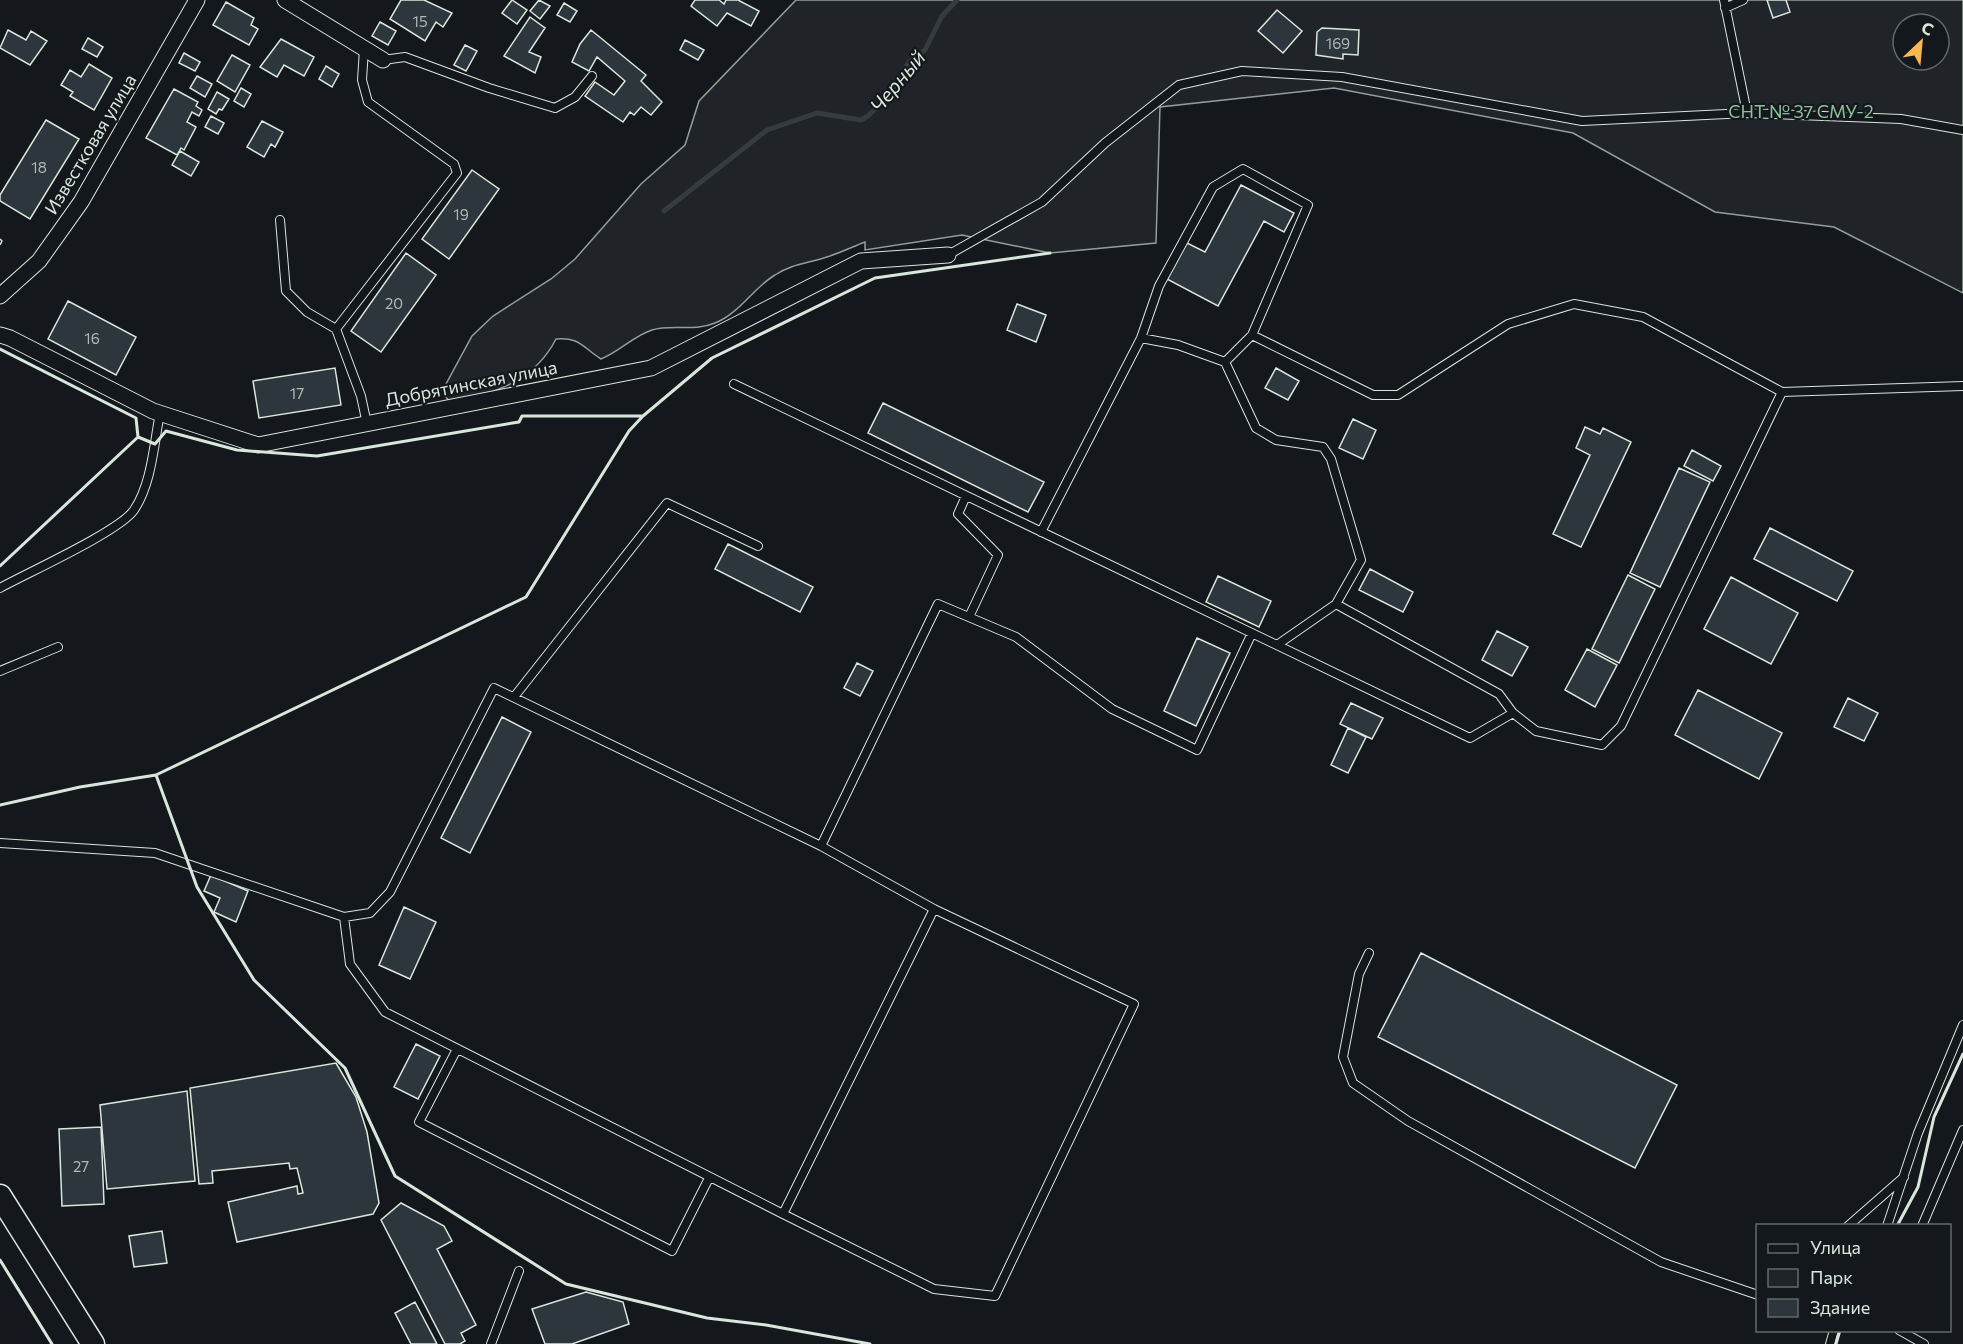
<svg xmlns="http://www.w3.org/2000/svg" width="1963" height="1344" viewBox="0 0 1963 1344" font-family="Commissioner,sans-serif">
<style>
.green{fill:#202428;stroke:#939e99;stroke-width:1.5;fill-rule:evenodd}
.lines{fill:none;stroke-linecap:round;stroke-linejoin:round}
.stream{stroke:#363b3e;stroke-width:5}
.building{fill:#2c363c;stroke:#d8e6dc;stroke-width:1.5}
.lane-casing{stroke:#d8e6dc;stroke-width:10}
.street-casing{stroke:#d8e6dc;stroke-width:17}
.secondary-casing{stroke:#d8e6dc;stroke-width:25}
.lane{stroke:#14181c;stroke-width:8}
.street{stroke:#14181c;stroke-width:15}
.secondary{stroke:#14181c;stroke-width:22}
.fence{stroke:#d8e6dc;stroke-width:1.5;stroke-dasharray:8 3;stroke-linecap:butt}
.wall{stroke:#d8e6dc;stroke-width:3}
.labels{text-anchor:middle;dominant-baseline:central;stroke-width:4.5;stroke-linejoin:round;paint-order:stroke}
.number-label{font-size:15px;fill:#adbab4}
.park-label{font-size:18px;fill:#8ac095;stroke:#14181c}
.street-label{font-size:18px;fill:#d8e6dc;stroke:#14181c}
.water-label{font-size:20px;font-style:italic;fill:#d8e6dc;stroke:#14181c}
</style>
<rect width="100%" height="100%" fill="#14181c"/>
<path class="green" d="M796 0H1963V293L1834 227 1715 212 1573 133 1334 88 1160 107 1156 243 1050 253 962 235 865 250V242C852 247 840 253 827 257 809 263 791 264 775 275 753 288 740 313 715 323 694 332 672 324 652 330 635 335 619 352 601 359 582 347 580 337 556 339 534 382 495 392 452 404L444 395 446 384 472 336 493 316 551 279 575 259 641 184 685 145 699 101ZM1903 24H1939V60H1903Z"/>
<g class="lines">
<path class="stream" d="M664 211 767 130 817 113 861 120 868 116 888 96 909 62 925 50 942 16 957 0"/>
</g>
<path class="building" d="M401 0H424L452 13 443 27 436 22 425 41 390 19Z
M512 0 527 10 517 24 502 13Z
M539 0 550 6 540 19 530 11Z
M695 0H719L724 4 726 0H738L759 11 751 26 727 13 717 26 691 6Z
M1767 0H1786L1790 12 1773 18Z
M226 2 254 18 251 25 258 29 249 45 213 25Z
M564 3 577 11 570 22 557 15Z
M1277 10 1302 31 1283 53 1258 31Z
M530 17 545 28 529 52 541 57 535 73 504 56Z
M380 22 396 31 388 45 372 36Z
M1322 28 1359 30 1358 55 1343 54V59L1316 55 1317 32Z
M8 30 26 40 31 31 47 41 30 65 0 48Z
M591 30 646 75 641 81 662 102 651 115 641 107 634 115 630 112 623 122 585 96 595 82 614 95 625 81 597 57 589 71 572 62 580 44Z
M88 38 103 47 97 57 82 49Z
M281 39 314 57 304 76 284 65 277 77 260 67Z
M685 40 704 50 698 60 680 50Z
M465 45 477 51 466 71 454 65Z
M184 53 200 62 195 71 179 63Z
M232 55 250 65 235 92 217 81Z
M89 64 112 78 94 110 70 96 73 92 61 85 70 70 81 77Z
M326 66 339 74 332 87 319 79Z
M197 76 212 84 205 97 190 88Z
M241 88 251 94 244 107 234 101Z
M174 89 198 102 196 106 202 110 199 116 192 112 187 122 196 127 184 150 181 148 177 155 146 138Z
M217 92 229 99 222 110 219 109 216 114 208 109Z
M211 116 224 123 218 134 205 127Z
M46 120 79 139 30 219 0 201V195Z
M262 121 283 132 275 147 271 144 264 157 247 147Z
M180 151 199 162 191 176 172 165Z
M472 170 499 189 449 259 422 239Z
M1241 185 1294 213 1284 232 1264 221 1218 306 1165 278 1185 242 1205 252Z
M406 253 436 275 381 352 351 331Z
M68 301 136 337 116 375 48 339Z
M1017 304 1046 315 1036 342 1007 330Z
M335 368 341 405 259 418 253 381Z
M1276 368 1299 381 1288 400 1265 388Z
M883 403 1044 482 1028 512 868 433Z
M1353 419 1376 430 1363 459 1339 448Z
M1585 427 1600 434 1603 428 1631 442 1581 547 1553 534 1590 455 1576 448Z
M1692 450 1721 466 1713 481 1684 466Z
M1679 468 1710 482 1660 587 1630 573Z
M1770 528 1853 571 1837 601 1754 559Z
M728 544 813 587 800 612 715 569Z
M1370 569 1413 592 1403 612 1359 590Z
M1628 575 1655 589 1619 663 1592 649Z
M1218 576 1271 601 1259 627 1206 602Z
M1731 577 1798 613 1771 664 1704 629Z
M1497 631 1528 647 1512 676 1482 660Z
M1197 638 1230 653 1196 726 1164 711Z
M1587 649 1617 665 1595 707 1565 690Z
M857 663 873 671 860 696 844 688Z
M1698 690 1782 733 1759 779 1675 735Z
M1848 698 1878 713 1864 741 1834 727Z
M1351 703 1383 718 1372 739 1340 724Z
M502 717 531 732 470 853 441 838Z
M1348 728 1366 737 1348 773 1331 765Z
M211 875 248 891 236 922 214 912 220 898 204 891Z
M404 907 436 922 410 979 379 965Z
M1421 953 1677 1085 1635 1168 1378 1037Z
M416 1044 440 1056 418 1099 394 1087Z
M336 1063 356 1097 367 1132 379 1203 373 1214 237 1242 228 1202 297 1186 298 1194 303 1193 297 1168 290 1169 289 1163 212 1171 213 1183 199 1184 190 1088Z
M187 1091 195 1181 107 1189 100 1105Z
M101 1127 104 1204 62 1206 59 1129Z
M401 1203 444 1226 452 1241 437 1249 476 1325 461 1333 465 1341 460 1344H445L381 1220Z
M162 1231 167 1263 134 1267 129 1236Z
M586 1292 623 1302 629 1324 572 1344H545L532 1309Z
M415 1302 437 1344H411L395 1313Z"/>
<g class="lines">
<defs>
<path id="lane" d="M1724 0 1747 113
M1725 8 1743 0
M364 49 362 80 368 102 454 164 457 173 336 329 361 396 367 424
M383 60 405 57 489 88 555 108 575 97 592 76
M280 220 286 291 307 312 336 329
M948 255 1042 202 1105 143 1179 85 1242 71 1342 77 1582 121 1747 113 1901 119 1963 130
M1141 338 1178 345 1225 362 1256 428 1276 440 1323 447 1331 459 1361 560 1336 604 1277 645
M1225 362 1252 335 1373 395H1398L1508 324 1574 304 1643 317 1782 392
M734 384 1470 738 1513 713
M966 496 958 514 998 555 969 617
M1041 532 1141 338 1159 286 1213 187 1243 169 1308 205 1252 335
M0 588C27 573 120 531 134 510 152 483 154 443 160 413
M1336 604 1499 694 1513 713 1536 731 1602 745 1621 726 1782 392 1963 386
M0 671 58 647
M514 697 667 503 758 546
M0 843 155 853 344 917 370 913 390 892 494 688 821 846 934 909 783 1214 385 1012 350 964 344 917
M821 846 938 604 1016 637 1112 709 1197 750 1252 633
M1369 953 1359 974 1343 1057 1353 1083 1408 1121 1661 1262 1758 1295
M457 1049 419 1122 672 1251 709 1178
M783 1214 934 1289 995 1296 1134 1004 934 909
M1848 1226 1904 1177
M1887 1226 1918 1133 1963 1025
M1922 1226 1963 1130
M1899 1330 1924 1344
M491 1344 519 1271
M1830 1344 1834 1330"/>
<path id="street" d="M285 0 383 60
M0 296 39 261 81 202 197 0
M0 335 10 338 153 411 258 445 651 368 861 261 948 255"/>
<path id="secondary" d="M0 1196 93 1344"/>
</defs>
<use href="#lane" class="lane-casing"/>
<use href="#street" class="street-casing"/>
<use href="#secondary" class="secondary-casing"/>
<use href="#lane" class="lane"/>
<use href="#street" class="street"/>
<use href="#secondary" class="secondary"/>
<path class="fence" d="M0 239 2 241 0 245"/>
<path class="wall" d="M0 349 136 418 138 437 155 444 166 431 237 450 317 456 519 422 522 416H643
M0 566 138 437
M0 805 80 787 156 775
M1897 1226 1918 1187 1934 1117 1963 1054
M0 1260 52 1344
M870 1344 766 1325 707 1318 566 1284 395 1176 345 1068 254 980 197 887 156 775 526 597 629 431 643 416 712 358 875 278 1050 253
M1836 1344 1840 1330"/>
</g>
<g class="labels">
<g class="number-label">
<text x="420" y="21">15</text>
<text x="1338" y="43">169</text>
<text x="39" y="167">18</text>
<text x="461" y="214">19</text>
<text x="394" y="303">20</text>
<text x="92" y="338">16</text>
<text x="297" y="393">17</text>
<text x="81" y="1166">27</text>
</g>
<g class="park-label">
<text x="1801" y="111">СНТ № 37 СМУ-2</text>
</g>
<g class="street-label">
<text transform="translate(90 144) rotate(-59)">Известковая улица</text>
<text transform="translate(471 383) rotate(-11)">Добрятинская улица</text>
</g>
<g class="water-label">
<text transform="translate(897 81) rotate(-50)">Черный</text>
</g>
</g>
<rect x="1756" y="1224" width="195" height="108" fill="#14181c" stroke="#626a69" stroke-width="1.5"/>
<rect x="1768" y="1244" width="30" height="9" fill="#14181c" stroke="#626a69" stroke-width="1.5"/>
<text x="1810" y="1254" font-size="18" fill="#d8e6dc">Улица</text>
<rect x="1768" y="1269" width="30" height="18" fill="#202428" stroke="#626a69" stroke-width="1.5"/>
<text x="1810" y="1284" font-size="18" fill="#d8e6dc">Парк</text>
<rect x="1768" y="1299" width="30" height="18" fill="#2c363c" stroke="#626a69" stroke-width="1.5"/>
<text x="1810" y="1314" font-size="18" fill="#d8e6dc">Здание</text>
<g transform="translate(1921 42) rotate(26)"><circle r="28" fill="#14181c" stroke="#626a69" stroke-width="1.5"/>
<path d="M0-4.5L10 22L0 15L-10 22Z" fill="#ffb74d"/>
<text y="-9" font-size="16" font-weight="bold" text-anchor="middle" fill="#d8e6dc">С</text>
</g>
</svg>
